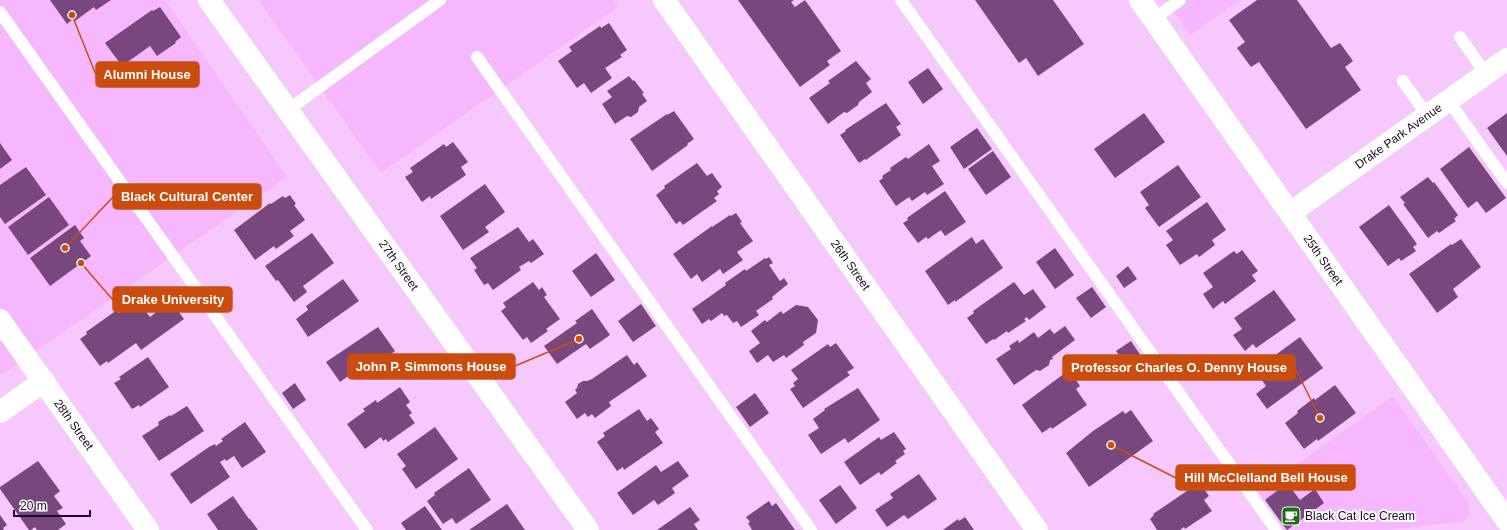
<svg xmlns="http://www.w3.org/2000/svg" width="1507" height="530" viewBox="0 0 1507 530" font-family="Helvetica,sans-serif">
<style>
.built{fill:#f7b7ff}
.building{fill:#77477d}
.lines{fill:none;stroke-linecap:round;stroke-linejoin:round}
.service{stroke:#fff;stroke-width:12}
.minor{stroke:#fff;stroke-width:22}
.labels{text-anchor:middle;dominant-baseline:central;stroke-width:4;stroke-linejoin:round;paint-order:stroke}
.street-label{font-size:12px;fill:#1e0921;stroke:#fcfcfc}
.poi-label{font-size:12px;fill:#1e0921;stroke:#fcfcfc;text-anchor:start}
.leader{fill:none;stroke:#ca4d0f;stroke-width:1.5}
.callout-dot{fill:#ca4d0f;stroke:#fcfcfc;stroke-width:1.5}
.callout{fill:#ca4d0f;stroke:#ca4d0f;stroke-width:1.5}
.callout-label{font-size:13px;text-anchor:middle;font-weight:bold;fill:#fff}
</style>
<rect width="100%" height="100%" fill="#f7c8fd"/>
<path class="built" d="M0 0H165L287 177 0 376Z
M258 0H613L618 7 381 173Z
M1165 0H1240L1190 35Z
M1393 396 1469 504 1470 513 1465 521 1390 530H1285L1258 492Z"/>
<path class="building" d="M50 0H111L96 10 94 7 75 21 73 19 67 24Z
M738 0H794L791 2 795 7 805 0 841 51 827 61 830 65 800 87Z
M975 0H1053L1084 44 1038 76 1026 58 1019 63Z
M1257 0H1297L1331 48 1340 43 1353 61 1345 67 1361 90 1306 129 1259 62 1251 67 1237 48 1245 42 1229 20Z
M160 7 181 37 175 42 176 43 157 56 150 46 122 66 105 43 152 10 153 11Z
M609 23 627 50 620 55 622 57 605 68 612 78 591 93 584 83 577 88 558 61 572 51 569 47 600 26 601 28Z
M856 61 871 79 866 83 872 92 859 102 858 105 847 113 844 112 828 124 809 98 830 83 828 81Z
M928 68 943 89 923 104 908 82Z
M629 76 633 81 634 80 644 93 642 94 647 101 639 107 638 112 631 117 627 116 615 124 602 104 612 97 607 91Z
M886 103 901 124 896 127 901 135 866 160 865 159 859 163 840 135 846 131 845 130Z
M674 111 694 139 687 144 688 145 652 171 630 139 667 114V115Z
M1144 113 1165 142 1115 178 1094 149Z
M1507 113V156L1487 128Z
M977 128 992 149 964 169 950 147Z
M453 142 468 162 461 167 466 175 431 199 430 196 422 202 405 177 413 172 410 168 444 144 446 147Z
M0 143 12 160 0 169Z
M929 144 940 161 932 166 944 184 927 195 925 192 912 201 909 197 896 206 879 181 883 178 882 176 891 170 890 168 906 157 908 159Z
M1469 147 1506 198 1486 213 1477 201 1468 208 1440 169Z
M993 151 1011 177 986 195 968 169Z
M697 163 707 176 712 173 722 187 717 191 719 194 714 198 717 201 683 225 680 221 676 224 656 195 665 188 664 186Z
M1178 165 1201 197 1159 227 1145 208 1149 205 1140 192Z
M26 167 46 195 5 224 0 217V185Z
M1428 177 1433 183 1434 182 1458 215 1454 219 1456 221 1439 233 1437 231 1428 238 1403 204 1405 203 1400 197Z
M485 184 505 212 485 227 489 232 463 250 440 216Z
M945 191 966 222 945 236 941 230 928 239 926 237 918 243 903 223 908 220 907 218Z
M290 195 296 204 294 205 305 220 290 231 294 236 276 249 274 246 255 260 234 230 270 203 271 204 283 196 285 198Z
M49 197 69 225 28 255 8 227Z
M1207 202 1226 230 1212 240 1215 245 1199 257 1197 254 1180 265 1166 245 1173 240 1166 231Z
M1389 205 1417 244 1413 247 1416 251 1401 261 1399 258 1388 266 1359 227Z
M736 213 742 222 740 223 753 241 737 252 743 260 723 274 720 269 702 282 697 274 691 279 673 254 712 226V227L730 215 731 216Z
M75 225 84 238 80 241 91 256 50 286 30 258Z
M518 227 529 242 533 239 544 254 531 263 529 261 519 267 521 270 493 290 488 283 484 285 474 270 477 268 470 258Z
M312 233 334 263 303 286 307 292 294 302 278 280 276 281 265 266Z
M972 237 976 244 983 239 1003 268 955 302V300L948 305 925 271Z
M1461 239 1481 267 1453 289 1458 297 1437 313 1409 274 1451 244 1452 245Z
M1055 248 1074 275 1055 289 1036 262Z
M1242 250 1258 271 1252 275 1256 281 1225 304 1223 301 1213 309 1203 294 1213 287 1203 273 1234 251 1237 254Z
M596 253 615 280 591 297 572 271Z
M769 257 773 263 769 265 780 281 784 278 788 284 772 297 773 299 756 311 759 315 741 327 737 321 733 323 727 315 724 316 722 313 711 321 709 319 702 324 692 309 726 285 725 283 745 269 746 271 765 258 766 259Z
M1128 266 1137 279 1124 288 1116 276Z
M343 279 359 301 308 337 296 319 308 310 306 306Z
M533 282 539 290 542 287 547 295 544 297 560 319 546 329 548 331 531 343 527 337 523 340 501 311 506 307 503 303Z
M1014 282 1024 295 1033 289 1046 307 1029 320 1027 317 1024 319 1026 321 1008 333 1007 331 994 340 993 339 986 344 967 318 974 313 973 311Z
M1092 287 1106 307 1091 318 1076 298Z
M1274 290 1296 320 1256 348 1253 344 1245 351 1233 335 1242 329 1234 318Z
M137 300 150 317 171 301 184 319 141 350 136 343 108 363 107 361 100 366 80 339 87 334 86 332 117 310 119 313Z
M641 304 656 326 633 342 618 321Z
M796 305 808 307 818 320 816 333 803 342 804 345 786 358 784 355 773 362 768 355 757 363 749 351 760 343 751 331 765 320 767 322 781 311 783 314Z
M592 309 610 335 590 349 586 344 557 364 544 346 577 323 575 321Z
M1065 326 1075 340 1052 357 1053 359 1050 360 1049 365 1040 371 1036 370 1014 385 996 359 1011 349 1009 346 1018 340 1019 343 1034 332 1038 338 1050 329 1054 334Z
M378 327 395 351 372 368 374 371 363 378 362 376 358 378 354 372 340 382 326 362Z
M1300 337 1323 368 1267 409 1256 394 1266 386 1255 370Z
M1131 341 1145 362 1131 373 1116 351Z
M836 343 854 368 847 372 850 375 803 408 790 389 795 386 793 383 798 379 791 370 828 344 830 347Z
M627 355 634 365 637 362 647 376 609 402 611 406 595 418 592 414 588 417 585 413 577 419 565 402 577 393 575 390 577 388 578 384 583 381H587L592 379Z
M148 357 169 387 140 407 139 405 132 409 114 383 121 379 119 377Z
M1071 372 1080 386 1076 389 1087 405 1052 429 1051 427 1042 433 1022 405 1065 373 1067 375Z
M295 383 306 400 293 409 282 393Z
M1335 385 1356 413 1318 441 1317 439 1304 449 1285 423 1298 413 1297 411 1314 398 1315 400Z
M400 387 410 402 406 405 412 413 409 415 415 423 388 442 386 439 383 441 381 437 365 449 347 424 365 411 363 409 376 400 377 403Z
M858 388 880 420 848 443 845 438 821 454 808 435 819 428 813 419 825 410 824 409Z
M755 393 769 413 750 427 736 407Z
M187 406 204 431 159 461 142 436 159 425 158 422 170 415 171 416Z
M639 409 647 421 651 418 659 429 655 432 663 443 624 470 623 467 617 471 597 442 605 436 603 433Z
M1131 410 1153 441 1089 487 1066 453 1093 431 1123 411 1125 414Z
M245 422 266 452 242 468 234 456 226 461 225 459 220 462 230 477 191 504 170 474 209 447 215 444 216 446 223 441 221 439Z
M435 427 458 459 416 489 402 469 406 466 397 454Z
M894 432 906 449 903 451 905 454 895 461 897 463 881 475 879 472 860 485 844 462 879 437 881 440Z
M38 461 60 491 54 496 63 508 57 511 66 524 58 530H37L35 527 31 530H29L0 489V487Z
M678 461 689 476 672 488 675 493 658 505 654 500 633 515 617 493 656 465 661 472Z
M469 468 491 500 456 524 452 518 443 524 427 501 435 495 434 493Z
M919 474 937 499 908 519 904 515 887 527 875 510 893 498 890 494Z
M1203 480 1207 487 1204 489 1209 496 1204 500 1212 511 1185 529 1184 527 1180 530H1157L1150 519 1154 515 1153 514Z
M1287 483 1300 500 1315 489 1324 503 1287 530 1265 500Z
M840 485 857 508 836 524 819 500Z
M233 496 249 519H250L258 530H218L207 514Z
M769 501 772 506 776 503 795 530H752L748 523 750 522 746 517Z
M507 504 525 530H469Z
M425 506 442 530H406L401 523Z
M690 507 700 520 694 524 698 530H657Z
M0 515 7 525 3 528 4 530H0Z
M965 517 974 530H943L958 519 959 521Z"/>
<g class="lines">
<path class="service" d="M901 0 1276 530
M0 12 367 530
M1154 19 1180 0
M1460 37 1486 74
M477 57 811 530
M1403 81 1427 115
M1448 100 1507 183
M288 110 440 0"/>
<g class="minor">
<path id="s1" d="M209 0 588 530"/>
<path id="s2" d="M664 0 1037 530"/>
<path id="s3" d="M1140 0 1507 521"/>
<path id="s4" d="M1290 213 1507 59"/>
<path id="s5" d="M0 320 148 530"/>
<path d="M0 412 44 381"/>
</g>
</g>
<defs>
<symbol id="cafe-square" viewBox="-11 -11 22 22"><rect x="-9" y="-9" width="18" height="18" rx="4" fill="#196e17" stroke="#fcfcfc"/><path d="M-5.5-4.5H6V0H3Q3 3.5 0 3.5H-2.5Q-5.5 3.5-5.5 0ZM3-3.2v2h1.7v-2ZM-6 4.5H4V6H-6Z" fill="#fff"/></symbol>
</defs>
<g fill-rule="evenodd">
<use href="#cafe-square" x="1280" y="505" width="22" height="22"/>
</g>
<g class="labels">
<g class="street-label">
<text stroke="none"><textPath href="#s4" startOffset="133">Drake Park Avenue</textPath></text>
<text stroke="none"><textPath href="#s3" startOffset="318">25th Street</textPath></text>
<text stroke="none"><textPath href="#s1" startOffset="326">27th Street</textPath></text>
<text stroke="none"><textPath href="#s2" startOffset="324">26th Street</textPath></text>
<text stroke="none"><textPath href="#s5" startOffset="128">28th Street</textPath></text>
</g>
<g class="poi-label">
<text x="1305" y="516">Black Cat Ice Cream</text>
</g>
</g>
<path class="leader" d="M72 15L96 75M65 248L113 197M81 263L113 300M579 339L515 366M1320 418L1295 368M1111 445L1176 478"/>
<g class="callout-dot">
<circle cx="72" cy="15" r="4"/>
<circle cx="65" cy="248" r="4"/>
<circle cx="81" cy="263" r="4"/>
<circle cx="579" cy="339" r="4"/>
<circle cx="1320" cy="418" r="4"/>
<circle cx="1111" cy="445" r="4"/>
</g>
<g class="callout">
<rect x="96" y="62" width="103" height="25" rx="4"/>
<rect x="113" y="184" width="148" height="25" rx="4"/>
<rect x="113" y="287" width="119" height="25" rx="4"/>
<rect x="348" y="354" width="167" height="25" rx="4"/>
<rect x="1063" y="355" width="232" height="25" rx="4"/>
<rect x="1176" y="465" width="179" height="25" rx="4"/>
</g>
<g class="callout-label">
<text x="147" y="79">Alumni House</text>
<text x="187" y="201">Black Cultural Center</text>
<text x="173" y="304">Drake University</text>
<text x="431" y="371">John P. Simmons House</text>
<text x="1179" y="372">Professor Charles O. Denny House</text>
<text x="1266" y="482">Hill McClelland Bell House</text>
</g>
<path d="M14 510v6h76v-6" fill="none" stroke="#1e0921" stroke-width="2"/>
<text x="20" y="510" font-size="12" fill="#1e0921" stroke="#fcfcfc" stroke-width="3" paint-order="stroke">20 m</text>
</svg>
